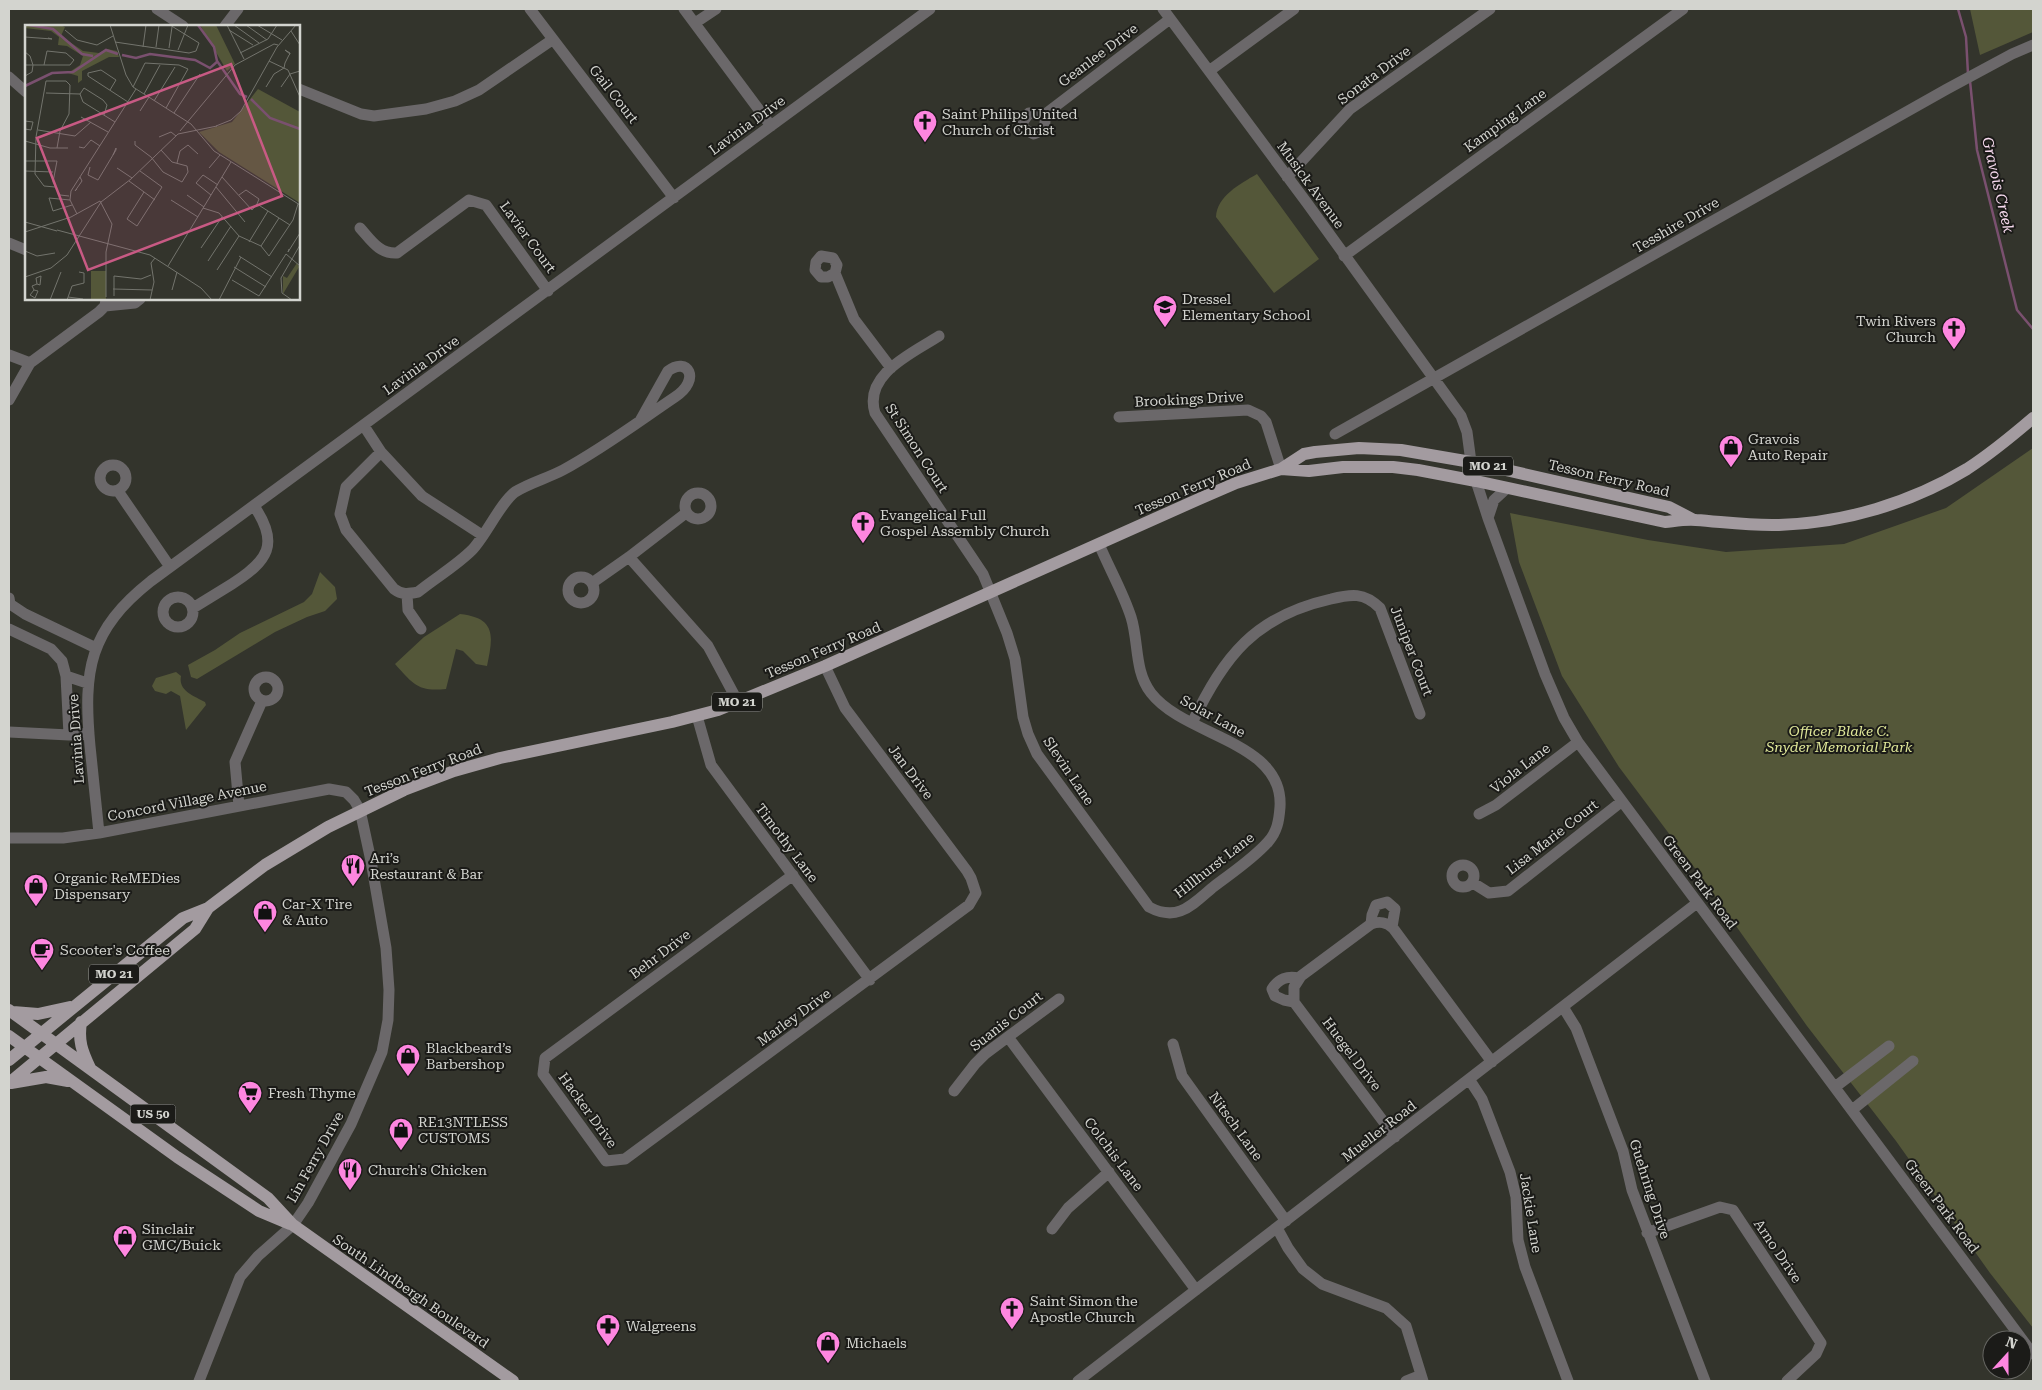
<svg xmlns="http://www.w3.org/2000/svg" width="2042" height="1390" viewBox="0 0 2042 1390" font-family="'Roboto Serif',serif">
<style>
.green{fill:#545739}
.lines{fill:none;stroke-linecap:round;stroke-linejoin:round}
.stream{stroke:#7a506f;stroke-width:2.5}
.minor{stroke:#6b686a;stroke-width:11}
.major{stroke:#a39ba0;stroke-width:12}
.labels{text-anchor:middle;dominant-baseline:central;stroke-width:4;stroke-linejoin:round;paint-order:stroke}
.shield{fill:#1b1b18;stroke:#9c9c98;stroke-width:1}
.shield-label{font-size:12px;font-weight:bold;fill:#d3d4cf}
.street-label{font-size:14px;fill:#d3d4cf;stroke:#1b1b18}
.poi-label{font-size:14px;fill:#d3d4cf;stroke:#1b1b18;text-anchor:start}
.park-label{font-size:14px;font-style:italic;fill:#e0e899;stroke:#1b1b18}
.water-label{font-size:15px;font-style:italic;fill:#f7daee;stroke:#1b1b18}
.inset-river{fill:none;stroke:#7a506f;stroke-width:2.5}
.inset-road{fill:none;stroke:#73746d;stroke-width:1}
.view{fill:#c85a84;fill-opacity:0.15;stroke:#c85a84;stroke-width:2.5}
.inset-edge{fill:none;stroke:#d3d4cf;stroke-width:2.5}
</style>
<rect width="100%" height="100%" fill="#33342c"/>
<path class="green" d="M1970 9H2033V32L1980 55Z
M1257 174 1319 259 1274 293 1216 217C1217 196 1240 184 1257 174Z
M2033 448V1328L1990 1273 1896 1141 1807 1026 1697 871 1619 767 1562 676 1519 562 1510 513 1648 540 1726 552 1844 544 1946 508Z
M320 572 335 587 337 599 325 611 307 617 275 632 197 679 191 677 188 665 215 650 240 633 304 602 312 594Z
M460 614C497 618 493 637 487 666L476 664 463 651 456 649 446 689C418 692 413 684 395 664L424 637Z
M176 672 181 676C178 691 194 696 205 702L206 705 186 730 180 696 171 691 166 694 155 691 152 686 156 678Z"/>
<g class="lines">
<path class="stream" d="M1958 9 1966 37 1968 74
M1970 81 1977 150 2017 310 2033 329"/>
<path class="minor" d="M157 9 183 26
M530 9 674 198
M684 9 771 126
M1163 9 1307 203 1461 416 1467 432 1471 462 1476 481 1488 518 1545 674 1564 718 1578 742 2033 1354
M695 23 716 9
M225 26 238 9
M1209 71 1294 9
M9 77 26 92
M299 89 361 114 374 116 426 109 455 101 479 90 552 40
M1044 115 1029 113 1022 123 1024 129 1034 134C1044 130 1047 125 1044 115L1170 19
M1287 177 1350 109 1490 9
M360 228C371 240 379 254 397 253L469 200 486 205 548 291
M9 243 26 250
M1344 256 1683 9
M835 273 828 277H821L815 270 816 262 821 256 833 258 837 265 835 273 854 319 891 368
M105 306 135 303 140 299
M939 336C913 353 863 374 875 413L983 574 1007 633 1015 659 1023 717 1028 734 1037 754 1149 907C1177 922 1191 906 1212 888 1230 874 1252 860 1268 842 1277 832 1279 821 1280 807 1284 741 1185 737 1151 693 1134 671 1139 642 1131 617 1123 592 1109 568 1099 544
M9 355 30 363
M9 400 30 363 99 312 105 306 106 299
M1119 417 1248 410 1261 416 1266 422 1281 469
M364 426 381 452 422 496 482 535
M1335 434 1947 89 2012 54 2033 45
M381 452 346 487 340 514 346 530 394 589C402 595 408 594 418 592 435 578 456 566 472 550 485 537 501 502 515 492 529 483 548 478 563 470 602 449 638 422 675 397 702 379 687 356 668 371L640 421
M100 478a13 13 0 1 1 26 0a13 13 0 1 1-26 0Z
M118 491 170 567
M685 506a13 13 0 1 1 26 0a13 13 0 1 1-26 0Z
M1488 518 1494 500 1507 488
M629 557 708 646 738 702
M568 590a13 13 0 1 1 26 0a13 13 0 1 1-26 0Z
M592 583 629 557 686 513
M407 594 408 610 421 629
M163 612a15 15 0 1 1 30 0a15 15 0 1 1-30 0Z
M9 598 10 604 25 614 96 648
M193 608C206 600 219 592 232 584 268 561 280 544 254 506
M9 629 51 649 62 661 66 676 87 683
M66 676 69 735
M254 689a12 12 0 1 1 24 0a12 12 0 1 1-24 0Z
M697 716 711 765 870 980
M1192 723C1224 656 1255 616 1331 599 1351 594 1364 592 1380 608L1420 714
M9 732 69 735 89 733
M239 806 235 762 262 701
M1479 814 1496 805 1578 742
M99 833C96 804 93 775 90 746 83 670 89 630 151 581L930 9
M9 838H63L99 833 329 789 346 792 354 800 360 810 371 861 386 948 389 990 388 1020 382 1052 351 1124 308 1203 293 1225 258 1256 240 1277 199 1381
M1452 876a11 11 0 1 1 22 0a11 11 0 1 1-22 0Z
M793 875 545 1058 543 1074 606 1161 625 1159 969 905 976 893 971 878 967 871 845 708 825 666
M1473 883 1489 893 1508 891 1621 802
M1371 924 1372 915 1376 905 1387 902 1395 909 1392 927
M1294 1002 1284 1000 1275 996 1272 989C1279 978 1287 976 1299 978
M1563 1007 1576 1028 1623 1151 1632 1190 1705 1381
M1008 1037 1196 1290
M1173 1044 1182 1076 1286 1221
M1469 1079 1482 1099 1510 1172 1516 1197 1518 1240 1525 1267 1568 1381
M1835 1087 1889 1046
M954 1091 975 1064 985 1054 1059 999
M1852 1110 1913 1061
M1395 1137 1294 1002V987L1301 976 1371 924C1380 921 1386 922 1393 928L1492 1062
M1277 1228 1288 1248 1303 1269 1322 1284 1386 1308 1406 1326 1423 1381
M1052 1229 1068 1208 1109 1172
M1647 1233 1720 1207 1733 1210 1821 1343 1816 1354 1787 1381
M1078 1381 1697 903
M1406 1381 1421 1375"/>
<path class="major" d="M1281 469 1304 454 1315 452 1359 448 1401 450 1471 462 1669 507 1694 520
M9 1010 268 1198 293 1225 513 1381
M13 1012 38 1014 70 1007
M81 1022C78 1041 82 1051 90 1068
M9 1036 177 1157 259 1211 290 1224
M9 1060 183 918 208 908 265 865 328 827 404 790 454 771 500 758 672 722 718 710 825 666 1199 499 1236 483 1281 469 1309 471 1343 467H1393L1418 470 1476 481 1665 522C1675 521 1686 519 1696 520 1724 522 1751 526 1779 525 1844 523 1911 503 1967 469 1990 454 2012 436 2033 418
M9 1083 195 929 208 908
M11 1083 46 1077 68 1081"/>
</g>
<defs>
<symbol id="church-pin" viewBox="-11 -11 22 30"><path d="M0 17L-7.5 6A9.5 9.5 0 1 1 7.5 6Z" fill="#fe86e0" stroke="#1b1b18"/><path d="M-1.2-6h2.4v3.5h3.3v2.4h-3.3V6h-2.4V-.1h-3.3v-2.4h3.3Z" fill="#111"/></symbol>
<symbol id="school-pin" viewBox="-11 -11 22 30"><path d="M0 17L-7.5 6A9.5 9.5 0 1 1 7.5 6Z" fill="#fe86e0" stroke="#1b1b18"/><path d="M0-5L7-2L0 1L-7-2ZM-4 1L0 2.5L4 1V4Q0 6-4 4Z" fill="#111"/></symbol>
<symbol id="shop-pin" viewBox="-11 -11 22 30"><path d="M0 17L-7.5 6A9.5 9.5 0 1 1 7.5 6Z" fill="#fe86e0" stroke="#1b1b18"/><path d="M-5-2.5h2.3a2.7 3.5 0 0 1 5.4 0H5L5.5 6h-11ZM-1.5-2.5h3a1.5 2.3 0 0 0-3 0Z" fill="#111"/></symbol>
<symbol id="restaurant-pin" viewBox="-11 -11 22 30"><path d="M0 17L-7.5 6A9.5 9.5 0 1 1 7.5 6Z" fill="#fe86e0" stroke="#1b1b18"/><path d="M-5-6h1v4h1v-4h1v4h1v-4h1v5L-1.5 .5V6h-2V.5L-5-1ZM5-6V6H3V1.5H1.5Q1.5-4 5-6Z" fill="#111"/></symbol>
<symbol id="cafe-pin" viewBox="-11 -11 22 30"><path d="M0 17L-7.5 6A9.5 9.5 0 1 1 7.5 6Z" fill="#fe86e0" stroke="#1b1b18"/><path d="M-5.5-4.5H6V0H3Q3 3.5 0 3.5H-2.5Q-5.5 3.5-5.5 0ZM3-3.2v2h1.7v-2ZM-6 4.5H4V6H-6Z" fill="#111"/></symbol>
<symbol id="supermarket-pin" viewBox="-11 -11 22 30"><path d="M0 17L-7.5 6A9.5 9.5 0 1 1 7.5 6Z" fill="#fe86e0" stroke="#1b1b18"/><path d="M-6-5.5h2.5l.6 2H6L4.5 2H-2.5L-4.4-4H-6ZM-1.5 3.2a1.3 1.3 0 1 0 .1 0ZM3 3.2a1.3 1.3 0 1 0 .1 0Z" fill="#111"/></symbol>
<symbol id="pharmacy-pin" viewBox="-11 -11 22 30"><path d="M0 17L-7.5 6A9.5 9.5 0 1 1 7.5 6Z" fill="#fe86e0" stroke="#1b1b18"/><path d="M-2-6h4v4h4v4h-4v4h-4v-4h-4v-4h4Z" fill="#111"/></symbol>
</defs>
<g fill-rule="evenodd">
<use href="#church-pin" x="911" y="108" width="28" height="38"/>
<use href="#school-pin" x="1151" y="293" width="28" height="38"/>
<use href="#church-pin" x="1940" y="315" width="28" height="38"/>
<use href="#shop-pin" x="1717" y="433" width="28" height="38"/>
<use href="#church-pin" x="849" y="509" width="28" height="38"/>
<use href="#restaurant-pin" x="339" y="852" width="28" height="38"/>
<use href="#shop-pin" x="22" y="872" width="28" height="38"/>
<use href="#shop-pin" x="251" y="898" width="28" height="38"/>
<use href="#cafe-pin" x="28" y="936" width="28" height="38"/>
<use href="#shop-pin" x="394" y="1042" width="28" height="38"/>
<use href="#supermarket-pin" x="236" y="1079" width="28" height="38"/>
<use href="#shop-pin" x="387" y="1116" width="28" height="38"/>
<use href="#restaurant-pin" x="336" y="1156" width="28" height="38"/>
<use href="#shop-pin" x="111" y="1223" width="28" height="38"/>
<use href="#church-pin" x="998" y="1295" width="28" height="38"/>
<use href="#pharmacy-pin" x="594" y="1312" width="28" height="38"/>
<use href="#shop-pin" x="814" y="1329" width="28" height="38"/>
</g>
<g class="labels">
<g class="shield">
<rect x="1463" y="456.5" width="50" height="19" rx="4"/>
<rect x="712" y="692.5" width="50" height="19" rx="4"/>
<rect x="89" y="964.5" width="50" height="19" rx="4"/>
<rect x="130.5" y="1104.5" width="45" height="19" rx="4"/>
</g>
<g class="shield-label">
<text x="1488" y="466">MO 21</text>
<text x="737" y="702">MO 21</text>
<text x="114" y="974">MO 21</text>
<text x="153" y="1114">US 50</text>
</g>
<g class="street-label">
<text transform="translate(1098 55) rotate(-37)">Geanlee Drive</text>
<text transform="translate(1374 75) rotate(-37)">Sonata Drive</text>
<text transform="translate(614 94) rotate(52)">Gail Court</text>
<text transform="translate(1505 120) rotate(-36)">Kamping Lane</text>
<text transform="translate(747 125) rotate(-36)">Lavinia Drive</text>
<text transform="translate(1311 185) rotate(54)">Musick Avenue</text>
<text transform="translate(1676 225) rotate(-30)">Tesshire Drive</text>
<text transform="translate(528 237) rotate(54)">Lavier Court</text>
<text transform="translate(421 365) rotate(-36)">Lavinia Drive</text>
<text transform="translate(1189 399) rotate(-3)">Brookings Drive</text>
<text transform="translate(917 448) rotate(57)">St Simon Court</text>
<text transform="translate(1609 478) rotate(13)">Tesson Ferry Road</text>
<text transform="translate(1193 487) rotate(-23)">Tesson Ferry Road</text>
<text transform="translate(823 650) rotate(-23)">Tesson Ferry Road</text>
<text transform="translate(1412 651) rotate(69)">Juniper Court</text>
<text transform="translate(1213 716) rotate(29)">Solar Lane</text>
<text transform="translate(76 739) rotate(-94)">Lavinia Drive</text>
<text transform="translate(1520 768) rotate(-38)">Viola Lane</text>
<text transform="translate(423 770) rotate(-21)">Tesson Ferry Road</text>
<text transform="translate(1069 771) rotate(56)">Slevin Lane</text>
<text transform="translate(911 772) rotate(53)">Jan Drive</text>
<text transform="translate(187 801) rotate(-11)">Concord Village Avenue</text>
<text transform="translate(1552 837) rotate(-38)">Lisa Marie Court</text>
<text transform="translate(787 843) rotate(53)">Timothy Lane</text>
<text transform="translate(1214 865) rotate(-38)">Hillhurst Lane</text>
<text transform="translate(1700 882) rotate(53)">Green Park Road</text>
<text transform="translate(660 954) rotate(-37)">Behr Drive</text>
<text transform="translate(794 1017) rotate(-36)">Marley Drive</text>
<text transform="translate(1006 1021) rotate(-38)">Suanis Court</text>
<text transform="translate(1352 1054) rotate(53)">Huegel Drive</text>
<text transform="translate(588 1110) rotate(54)">Hacker Drive</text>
<text transform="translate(1236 1126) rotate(54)">Nitsch Lane</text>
<text transform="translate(1379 1131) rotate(-38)">Mueller Road</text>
<text transform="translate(1114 1154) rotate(53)">Colchis Lane</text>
<text transform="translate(315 1157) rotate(-61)">Lin Ferry Drive</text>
<text transform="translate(1650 1189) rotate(72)">Guehring Drive</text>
<text transform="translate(1942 1206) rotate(53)">Green Park Road</text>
<text transform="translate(1531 1213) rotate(81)">Jackie Lane</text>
<text transform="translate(1778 1251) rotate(56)">Arno Drive</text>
<text transform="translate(411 1291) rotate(35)">South Lindbergh Boulevard</text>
</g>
<g class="poi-label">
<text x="942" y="114">Saint Philips United<tspan x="942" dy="16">Church of Christ</tspan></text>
<text x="1182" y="299">Dressel<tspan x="1182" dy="16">Elementary School</tspan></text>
<text x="1936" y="321" text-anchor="end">Twin Rivers<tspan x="1936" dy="16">Church</tspan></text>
<text x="1748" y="439">Gravois<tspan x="1748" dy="16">Auto Repair</tspan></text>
<text x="880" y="515">Evangelical Full<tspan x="880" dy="16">Gospel Assembly Church</tspan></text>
<text x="370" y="858">Ari’s<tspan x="370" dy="16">Restaurant &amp; Bar</tspan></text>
<text x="54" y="878">Organic ReMEDies<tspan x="54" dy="16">Dispensary</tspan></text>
<text x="282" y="904">Car-X Tire<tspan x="282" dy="16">&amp; Auto</tspan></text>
<text x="60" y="950">Scooter's Coffee</text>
<text x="426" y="1048">Blackbeard’s<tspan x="426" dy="16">Barbershop</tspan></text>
<text x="268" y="1093">Fresh Thyme</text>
<text x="418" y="1122">RE13NTLESS<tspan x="418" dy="16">CUSTOMS</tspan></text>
<text x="368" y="1170">Church's Chicken</text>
<text x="142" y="1229">Sinclair<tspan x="142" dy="16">GMC/Buick</tspan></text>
<text x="1030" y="1301">Saint Simon the<tspan x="1030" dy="16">Apostle Church</tspan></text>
<text x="626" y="1326">Walgreens</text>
<text x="846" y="1343">Michaels</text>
</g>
<g class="park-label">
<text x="1839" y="731">Officer Blake C.<tspan x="1839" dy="16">Snyder Memorial Park</tspan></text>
</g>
<g class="water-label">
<text transform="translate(1998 185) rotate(77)">Gravois Creek</text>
</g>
</g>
<g transform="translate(25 25)">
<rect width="275" height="275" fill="#33342c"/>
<path d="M0 0H35L40 2 36 11 58 26 74 28 82 24 92 26 94 32H84L57 46V55L53 58V51L43 48 55 40 58 31 42 21 33 20 34 12 26 6 0 3ZM175 0H191L210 39 202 46ZM233 64 275 87V178L194 127 174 107 207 97ZM272 238 274 242 258 269V251L262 253ZM66 246H81V275H66Z" fill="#545739"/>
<path class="inset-river" d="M4 0 28 4 57 29 68 31M173 0 189 22 192 36 215 69 222 72M97 30 111 33 125 29 170 35 185 43 193 36M0 61 27 48 48 47 81 25 93 29M226 74 245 93 275 104"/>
<path class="inset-road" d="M85 0 101 50 108 62 166 99 189 126 275 180M202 0 219 34M209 0 234 18M221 0 242 15M232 0 257 15M40 5 52 15 72 20 88 11M204 5 228 20M266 6 275 20M0 12 27 14 23 13M90 17 164 28 171 26 174 18 145 0M118 22 121 0M131 22 134 0M144 23 147 2M153 25 163 0M0 27 5 31 8 40 7 47 0 51M215 28 243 14 252 0M244 36 263 45 275 72M0 40H45L49 35 41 28 22 26 19 40M76 45 63 48V51L103 77M76 45 91 55 85 65M108 62 120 38 154 40 163 44 141 83M241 62 249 49 259 43 260 38 264 30 265 29V28L260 25 265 29M256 62 265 49 275 46M21 68 55 69M55 69 59 63 78 75 82 80 79 90M55 69 58 77 90 97M119 69 135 40M129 76 150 42M115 86 124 72M149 88 175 49M56 92 83 107M0 96 8 97 6 105 0 104M191 101 206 95 216 86 252 22 271 0M13 105 50 111 66 97M155 106 210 40 249 19 253 20M134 112 146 107 151 111M0 116 25 123H43M110 116V120L126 132 138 147 157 157 163 147 162 141 147 137 136 125M54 122 59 123 66 115 75 121M0 136H32L28 157 35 170 44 171M152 138 155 126 163 120 173 129M65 142 63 150 73 155 91 125V123L88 130M92 143 107 153M184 143 195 130M0 146 28 147M115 146 137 162 112 201 102 194 119 167M197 152 227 185 232 179M104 156 130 175M30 162 19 161 10 149 11 112 21 56H41L45 60 44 89 35 106 32 123M191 162 220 197M52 164 50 166 57 156 55 152M162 170 179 182M186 170 171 158 178 150 193 160M214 170 221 165 234 174 232 179M45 175 24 173 28 186 47 180M146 175 173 192M232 179 265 200M178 183 194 188 214 211 236 221 244 231 268 195 273 179M52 189 45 175 46 166 111 64M0 197 32 206M32 205 125 230 176 263 187 275M0 207 46 192 75 176 87 199 81 227V272M224 217 243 186M236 221 254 193M176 223 197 192M264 224 263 227 275 208M0 226 12 231 30 228M42 230 76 177 106 154 153 109 192 101M214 231 247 252M183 236 206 201M143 241 206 137M209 242 241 262M192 245 214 211M0 252 26 243 42 230M207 255 234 271 261 229 275 241M7 261 12 259 11 253 16 251 15 260 12 259M7 261 9 265 5 270 10 273 13 266 9 265M88 264 127 265M147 265 152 247M89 271V251L116 254 126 250M43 272 58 274M25 275 36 247M42 275 47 261 59 258V248L54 247M125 275 129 257 126 238 130 233M194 275 216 232M267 275 257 268 256 253 275 220"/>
<path class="view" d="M206 39 257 171 63 245 12 113Z"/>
<rect width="275" height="275" class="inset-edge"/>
</g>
<rect width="2042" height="1390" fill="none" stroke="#d3d4cf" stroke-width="20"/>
<g transform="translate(2007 1355) rotate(21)"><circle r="24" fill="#1b1b18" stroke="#656561"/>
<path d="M0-4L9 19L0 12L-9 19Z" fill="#fe86e0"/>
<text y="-8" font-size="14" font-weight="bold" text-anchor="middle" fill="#d3d4cf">N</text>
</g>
</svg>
